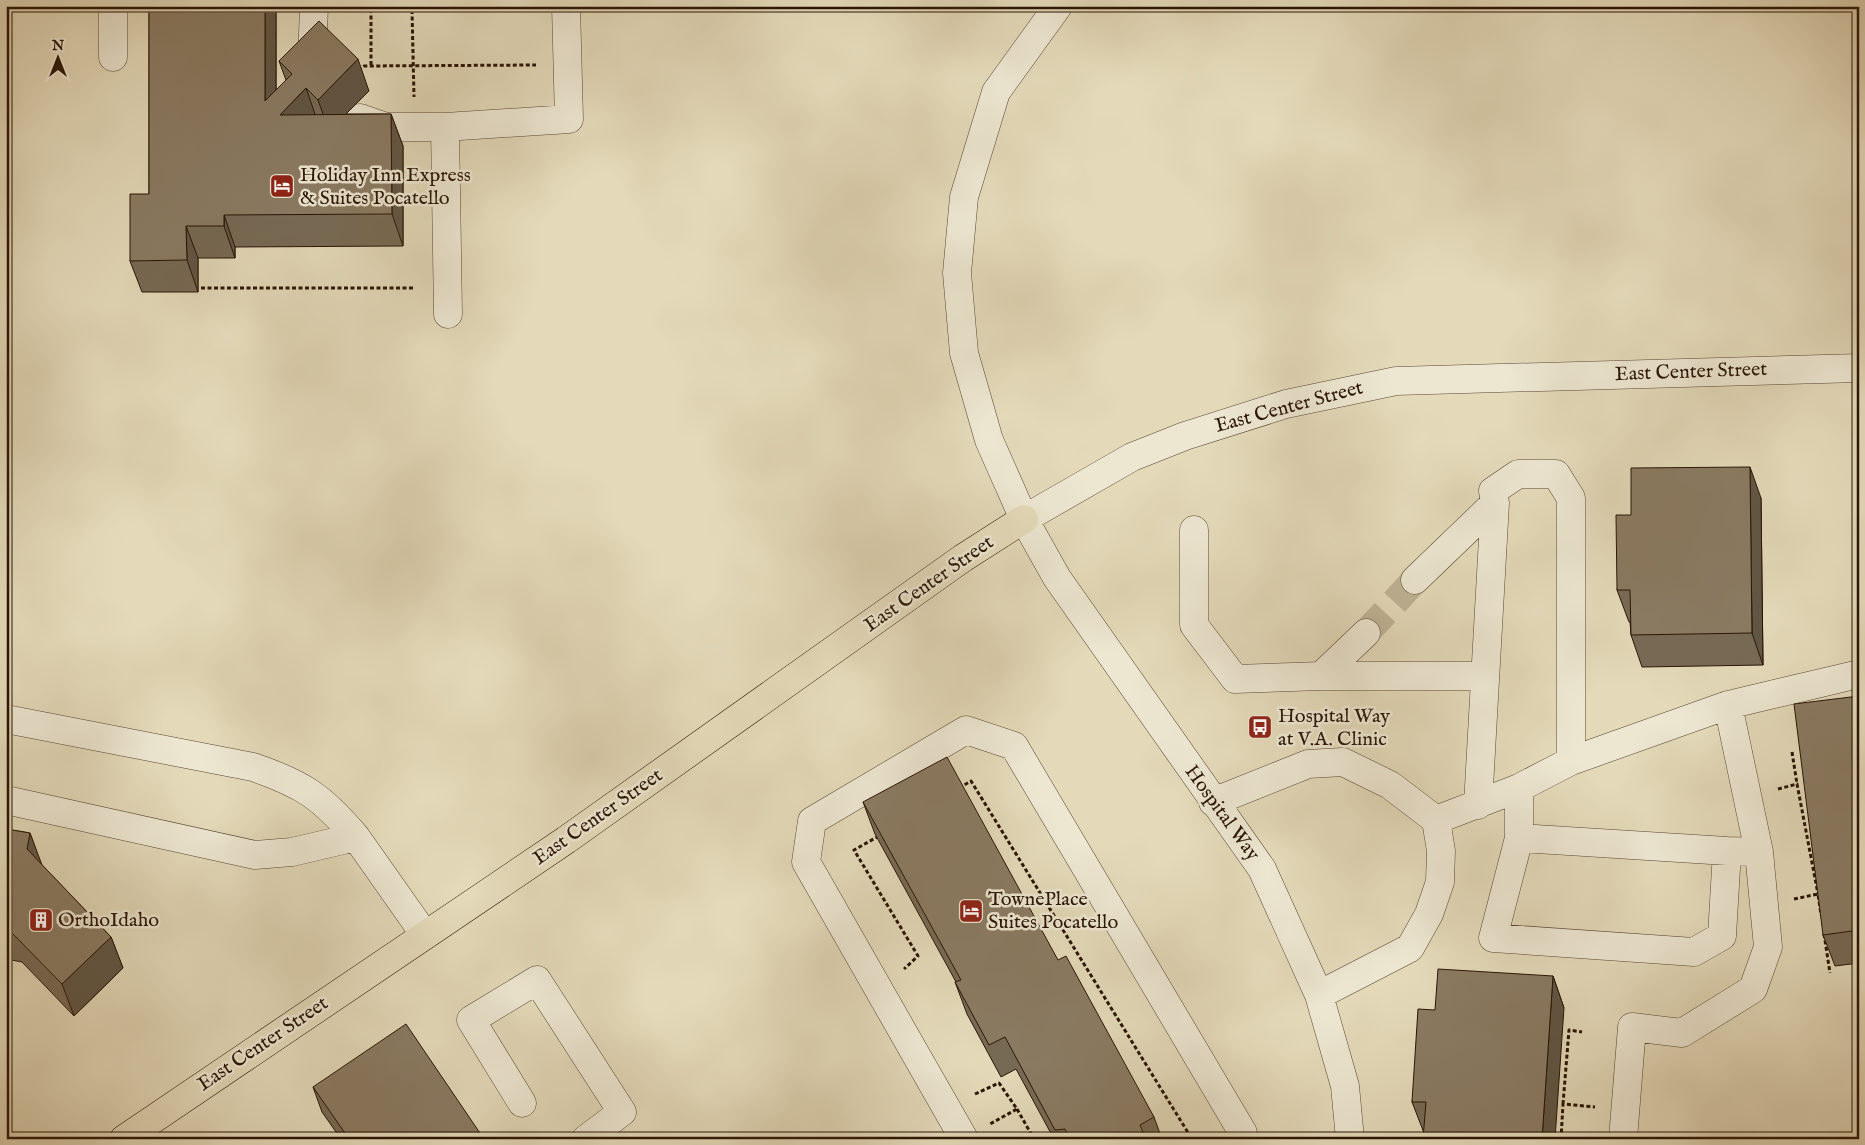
<svg xmlns="http://www.w3.org/2000/svg" width="1865" height="1145" viewBox="0 0 1865 1145" font-family="'IM FELL English',serif">
<style>
.lines{fill:none;stroke-linecap:round;stroke-linejoin:round}
.minor-tunnel{stroke:#bfb396;stroke-width:28;stroke-dasharray:28 14;stroke-linecap:butt}
.minor-casing{stroke:#584632;stroke-width:29}
.major-casing{stroke:#291505;stroke-width:29}
.path{stroke:#291505;stroke-width:3;stroke-dasharray:4 2.5;stroke-linecap:butt}
.minor{stroke:#ede7d2;stroke-width:28}
.major{stroke:#e4daba;stroke-width:28}
.wall{fill:#776a55;stroke:#291505}
.shaded-wall{fill:#615645;stroke:#291505}
.building{fill:#8a7b63;stroke:#291505}
.labels{text-anchor:middle;dominant-baseline:central;stroke-width:5;stroke-linejoin:round;paint-order:stroke}
.poi-label{font-size:20px;fill:#291505;stroke:#ede7d2;text-anchor:start}
.street-label{font-size:20px;fill:#291505;stroke:#ede7d2}
</style>
<rect width="100%" height="100%" fill="#e4daba"/>
<filter id="stains"><feTurbulence type="fractalNoise" baseFrequency=".004" numOctaves="4"/><feColorMatrix values="0 0 0 0 .2 0 0 0 0 .09 0 0 0 0 .02 0 0 0 .5 -.17"/></filter>
<radialGradient id="worn" r=".72"><stop offset=".6" stop-color="#630" stop-opacity="0"/><stop offset="1" stop-color="#630" stop-opacity=".3"/></radialGradient>
<g class="lines">
<path class="minor-tunnel" d="M1366 633 1415 580"/>
<defs>
<path id="minor" d="M1058 6 996 92 964 197 957 273 964 353 989 440 1024 519 1057 578 1262 869 1319 995 1345 1086 1350 1139
M113 57V6
M312 62 314 6
M360 118 386 127H445
M448 314 445 127 569 119 566 6
M1024 519 1132 457 1185 436 1286 404 1396 381 1859 368
M1194 530V625L1235 679 1321 676
M1415 580 1495 503
M1366 633 1321 676H1484
M6 719 253 767C303 784 322 797 356 837L292 852 255 855 6 800
M1519 788V838L1727 851 1759 852 1728 705
M1213 802 1308 764 1343 762 1390 785 1436 820 1519 788 1571 761 1728 705 1859 674
M1478 805 1495 503 1493 491 1518 474H1556L1571 498V761
M356 837 425 935
M1519 838 1493 938 1694 952 1722 936 1727 851
M1319 995 1410 948 1429 914 1440 882 1441 851 1436 820
M522 1103 471 1020 537 980 622 1112 586 1139
M964 1139 806 862 812 821 966 730 1014 746 1243 1133V1139
M1623 1139 1632 1027 1682 1033 1753 989 1768 947 1759 852"/>
<path id="major" d="M124 1139 566 840 963 558 1024 519"/>
</defs>
<use href="#minor" class="minor-casing"/>
<use href="#major" class="major-casing"/>
<path class="path" d="M371 9V66
M412 10 414 97
M358 70 364 66 536 65
M201 288H415
M1792 752 1797 784
M959 788 971 781 1192 1139
M1778 789 1797 784 1818 894
M879 836 854 850 918 956 904 969
M1794 899 1818 894 1821 915
M1824 934 1830 973
M975 1094 999 1083 1017 1109 990 1124
M1563 1104 1569 1030 1582 1032
M1017 1109 1034 1139
M1561 1139 1563 1104 1595 1107"/>
<use href="#minor" class="minor"/>
<use href="#major" class="major"/>
</g>
<path class="wall" d="M149 6H276V90L286 80 279 61 369 91 346 114H391L403 146V246L235 247V258H198V292H142L130 261 149 194Z
M1761 498 1763 665 1642 667 1631 635 1630 622H1629L1617 590 1631 515Z
M1859 696V963L1835 966 1823 935Z
M863 802 1058 960 1154 1117 1162 1139H1054L1016 1069 1001 1077 967 1014 955 982H956L875 834Z
M6 829 30 833 41 864 111 937 123 968 74 1016 22 962 6 959Z
M1553 976 1564 1008 1424 1133 1412 1102 1435 1010Z
M313 1087 484 1139H341L322 1112Z"/>
<path class="shaded-wall" d="M265 6H276V133L265 101Z
M358 59 369 91 329 131 318 100Z
M306 88 317 120 280 115Z
M391 114 403 146V246L392 214Z
M224 215 235 247V258L224 226Z
M186 226 198 258V292L187 260Z
M1750 467 1761 498 1763 665 1752 633Z
M30 833 42 865 27 849Z
M111 937 123 968 74 1016 62 984Z
M1553 976 1564 1008 1555 1139H1542Z"/>
<path class="building" d="M149 6H265V101L292 74 279 61 319 21 358 59 318 100 306 88 280 115 391 114 392 214 224 215V226H186L187 260 130 261V194H149Z
M1750 467 1752 633 1631 635 1630 590H1617L1616 515H1631V468Z
M1859 696V930L1823 935 1794 704Z
M947 757 1058 960 1066 956 1154 1117 1140 1125 1143 1132 1130 1139H1070L1065 1129 1055 1130 1005 1037 989 1045 955 982 961 980 863 802Z
M6 829 30 833 27 849 111 937 62 984 10 931 6 930Z
M1438 969 1553 976 1542 1139H1423L1426 1102H1412L1418 1009 1435 1010Z
M406 1024 484 1139H349L313 1087Z"/>
<defs>
<symbol id="hotel-square" viewBox="-11 -11 22 22"><rect x="-9" y="-9" width="18" height="18" rx="4" fill="#8f2418" stroke="#ede7d2"/><path d="M-6-4.5h1.5V1H6V5H4.5V3h-9V5H-6ZM-4 0a1.8 1.8 0 1 1 3.6 0ZM.5 0V-2.5h3Q6-2.5 6 0Z" fill="#fff"/></symbol>
<symbol id="bus-square" viewBox="-11 -11 22 22"><rect x="-9" y="-9" width="18" height="18" rx="4" fill="#8f2418" stroke="#ede7d2"/><path d="M-5-6H5V4H4V6H2V4H-2V6H-4V4H-5ZM-3.5-4V0h7V-4ZM-3.5 1.2v1.5H-2V1.2ZM2 1.2v1.5H3.5V1.2Z" fill="#fff"/></symbol>
<symbol id="building-square" viewBox="-11 -11 22 22"><rect x="-9" y="-9" width="18" height="18" rx="4" fill="#8f2418" stroke="#ede7d2"/><path d="M-4-6H4V6H1V3H-1V6H-4ZM-2.5-4.3h1.7v1.8h-1.7ZM.8-4.3h1.7v1.8H.8ZM-2.5-1h1.7V.8h-1.7ZM.8-1h1.7V.8H.8Z" fill="#fff"/></symbol>
</defs>
<g fill-rule="evenodd">
<use href="#hotel-square" x="268" y="172" width="28" height="28"/>
<use href="#bus-square" x="1246" y="713" width="28" height="28"/>
<use href="#hotel-square" x="957" y="897" width="28" height="28"/>
<use href="#building-square" x="27" y="906" width="28" height="28"/>
</g>
<g class="labels">
<g class="poi-label">
<text x="300" y="175">Holiday Inn Express<tspan x="300" dy="23">&amp; Suites Pocatello</tspan></text>
<text x="1278" y="716">Hospital Way<tspan x="1278" dy="23">at V.A. Clinic</tspan></text>
<text x="988" y="899">TownePlace<tspan x="988" dy="23">Suites Pocatello</tspan></text>
<text x="58" y="920">OrthoIdaho</text>
</g>
<g class="street-label">
<text transform="translate(1691 372) rotate(-2)">East Center Street</text>
<text transform="translate(1289 407) rotate(-15)">East Center Street</text>
<text transform="translate(929 584) rotate(-35)">East Center Street</text>
<text transform="translate(1222 813) rotate(54)">Hospital Way</text>
<text transform="translate(598 817) rotate(-35)">East Center Street</text>
<text transform="translate(263 1044) rotate(-34)">East Center Street</text>
</g>
</g>
<rect width="1865" height="1145" fill="none" stroke="#e4daba" stroke-width="25"/>
<rect x="8" y="8" width="1850" height="1130" fill="none" stroke="#291505" stroke-width="2.5"/>
<rect x="12" y="12" width="1840" height="1120" fill="none" stroke="#291505"/>
<g transform="translate(58 58)" stroke="#ede7d2" stroke-width="4" paint-order="stroke">
<path d="M0-4L9 19L0 12L-9 19Z" fill="#291505"/>
<text y="-8" font-size="14" font-weight="bold" text-anchor="middle" fill="#291505">N</text>
</g>
<rect width="100%" height="100%" filter="url(#stains)"/>
<rect width="100%" height="100%" fill="url(#worn)"/>
</svg>
